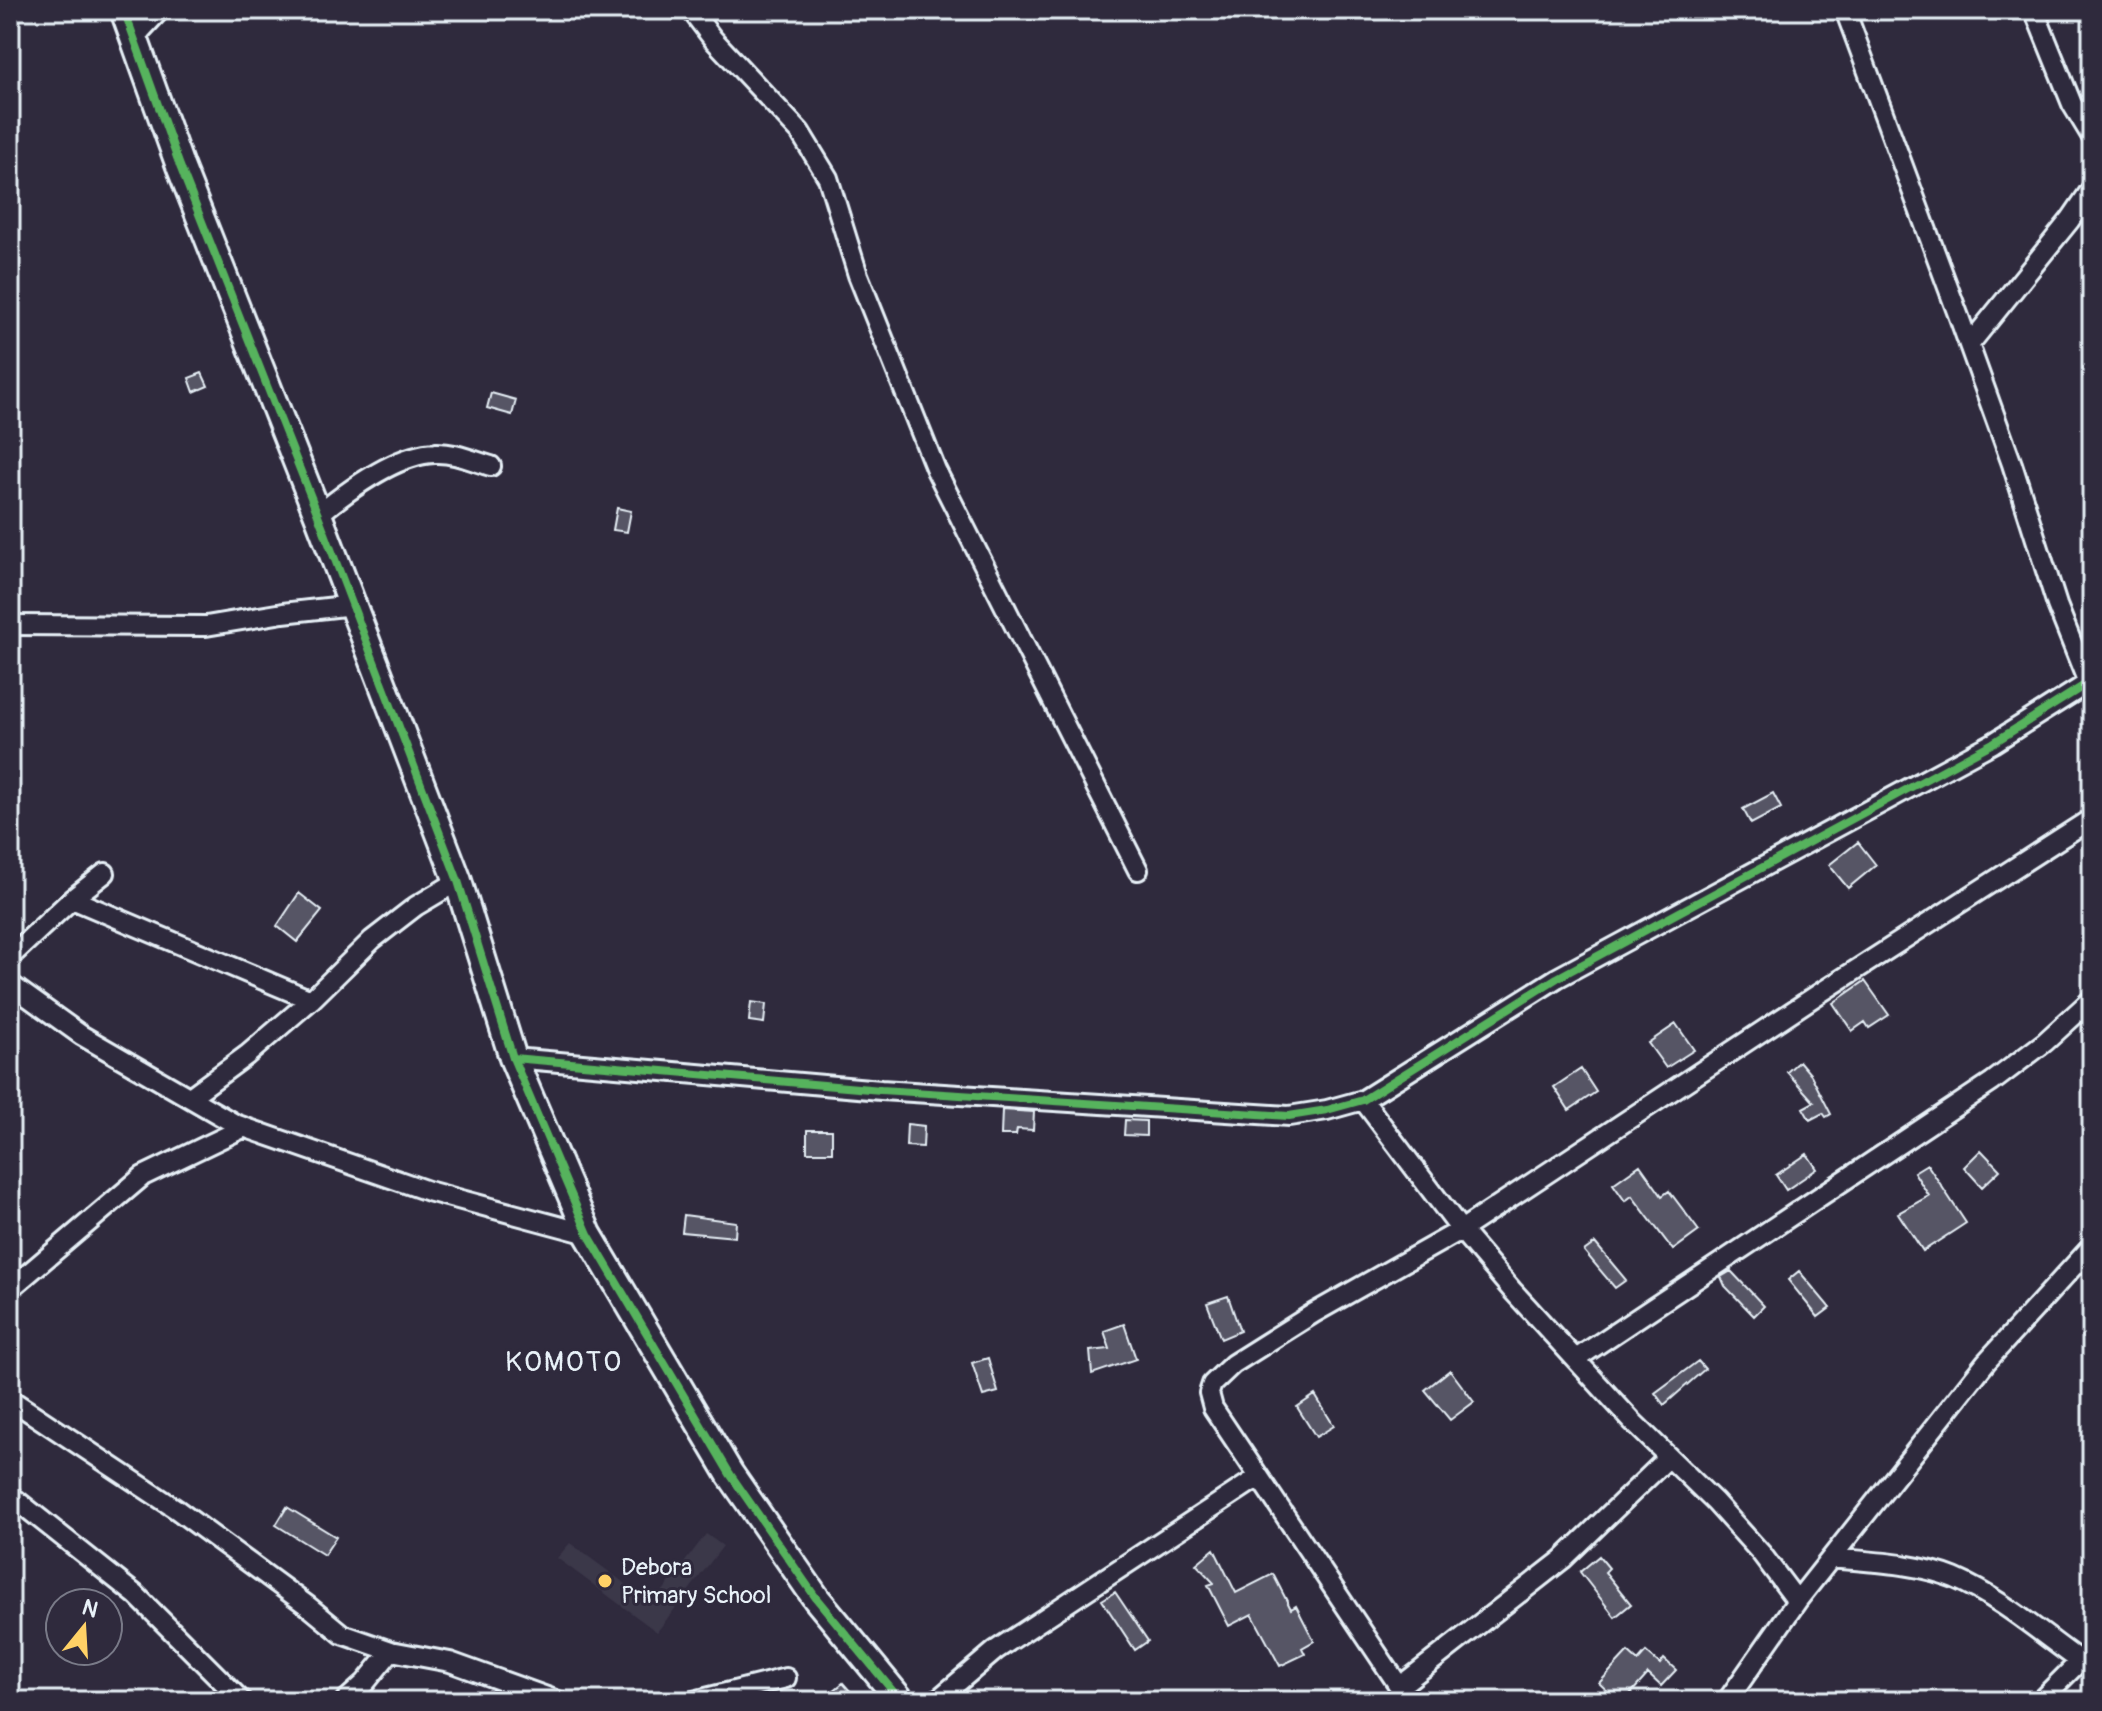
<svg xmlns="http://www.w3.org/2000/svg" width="2102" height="1711" viewBox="0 0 2102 1711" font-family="Pangolin,sans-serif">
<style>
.built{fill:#3b3749}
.building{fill:#575565;stroke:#e8f1f8;stroke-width:2}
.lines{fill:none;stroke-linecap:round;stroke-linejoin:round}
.street-casing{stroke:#e8f1f8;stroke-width:24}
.secondary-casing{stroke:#e8f1f8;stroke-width:32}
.street{stroke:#2f2a3d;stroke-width:18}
.secondary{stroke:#2f2a3d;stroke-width:26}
.cycleway-casing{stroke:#2f2a3d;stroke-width:13}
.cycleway{stroke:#56b35d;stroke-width:8}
.poi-dot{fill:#ffd166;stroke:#2f2a3d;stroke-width:3}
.labels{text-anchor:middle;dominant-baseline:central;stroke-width:6;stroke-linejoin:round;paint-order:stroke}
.poi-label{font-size:24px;fill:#e8f1f8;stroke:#2f2a3d;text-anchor:start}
.quarter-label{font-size:28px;letter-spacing:2px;fill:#e8f1f8;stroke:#2f2a3d}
</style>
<rect width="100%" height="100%" fill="#2f2a3d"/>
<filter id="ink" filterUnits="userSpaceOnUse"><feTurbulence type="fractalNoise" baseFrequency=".0125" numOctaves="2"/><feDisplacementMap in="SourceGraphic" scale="16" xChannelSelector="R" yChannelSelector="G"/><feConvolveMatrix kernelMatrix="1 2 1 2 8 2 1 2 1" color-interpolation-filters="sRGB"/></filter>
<g filter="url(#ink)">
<path class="built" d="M706 1534 723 1546 657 1632 557 1558 570 1543 653 1604Z"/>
<path class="building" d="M202 373 208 386 194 392 189 378Z
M491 393 516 400 512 415 487 408Z
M617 508 631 511 627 532 613 530Z
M1773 793 1781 808 1751 824 1743 809Z
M1858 842 1876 865 1848 888 1829 865Z
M299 893 322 911 297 942 277 926Z
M1865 981 1889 1015 1869 1028 1865 1022 1852 1031 1833 1003Z
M751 1002 766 1004 764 1023 749 1021Z
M1676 1024 1694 1050 1666 1068 1648 1043Z
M1799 1061 1811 1075 1831 1114 1826 1117 1823 1113 1810 1120 1803 1108 1814 1102 1787 1072Z
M1581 1069 1596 1092 1569 1110 1554 1087Z
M1002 1110 1034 1112 1033 1130 1017 1129 1016 1135H1001Z
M1125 1120 1146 1121V1136L1124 1135Z
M907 1124 924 1126 923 1147 906 1146Z
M807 1130H832V1152H807Z
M1981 1150 2000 1170 1982 1187 1964 1167Z
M1807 1154 1817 1169 1786 1190 1776 1175Z
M1927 1164 1966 1223 1923 1251 1898 1213 1929 1196 1914 1172Z
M1640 1165 1662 1196 1669 1191 1699 1231 1673 1250 1632 1196 1625 1201 1613 1184Z
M684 1215 736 1222 735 1237 682 1232Z
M1595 1243 1626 1280 1615 1288 1584 1251Z
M1731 1271 1764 1306 1754 1316 1725 1286 1721 1277Z
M1799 1271 1830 1308 1818 1317 1788 1280Z
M1228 1296 1240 1331 1221 1339 1207 1303Z
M1124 1324 1136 1359 1092 1374 1090 1351 1110 1349 1104 1331Z
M988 1358 998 1392 983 1396 972 1363Z
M1698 1361 1705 1369 1664 1405 1655 1393Z
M1450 1370 1474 1402 1450 1420 1425 1390Z
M1315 1395 1334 1426 1316 1437 1297 1407Z
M287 1507 336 1537 324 1555 276 1525Z
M1214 1549 1236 1593 1273 1574 1291 1609 1296 1606 1314 1641 1302 1648 1305 1654 1280 1666 1252 1614 1229 1626 1208 1585 1214 1583 1196 1564Z
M1599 1556 1609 1568 1605 1572 1631 1604 1615 1617 1580 1572Z
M1115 1592 1148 1641 1135 1650 1102 1600Z
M1628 1652 1638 1661 1646 1652 1660 1664 1664 1659 1676 1670 1661 1686 1648 1674 1624 1701H1618L1599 1683Z
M843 1683 859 1701H839L832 1692Z"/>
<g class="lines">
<defs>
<path id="street" d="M691 10 713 39 800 132 828 178 858 275 936 470 1138 870
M1845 10 1959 317 2012 464 2057 605 2092 693
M2034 10 2072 104 2092 137
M134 38 160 10
M1969 345 2070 220 2092 188
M318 515C347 491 397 454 435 453 454 452 473 461 491 466
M10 625 206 626 283 613 353 605
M72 899 311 1000
M10 957 72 899 105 873
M10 984 81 1035 235 1124 428 1191 588 1234
M513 1058 881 1090 1289 1116 1327 1110 1363 1100 1557 978 1993 743 2088 683
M190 1097 247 1055 311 1000 372 940 416 906 458 881
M1363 1100 1461 1230 1512 1290 1632 1421 1715 1502 1761 1553 1797 1601
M10 1289 143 1176 243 1128
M1576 1359 1992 1082 2045 1042 2092 999
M10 1399 176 1509 308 1606 342 1634 391 1651 450 1662 558 1701
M10 1495 136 1595 242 1701
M1831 1558C1871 1562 1917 1563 1954 1578 2001 1598 2039 1632 2080 1661
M1399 1687 1563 1559 1669 1457
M345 1701 365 1683 391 1651
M694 1701 786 1678
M936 1701 996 1650 1257 1478
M1409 1701 1213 1408 1209 1393 1212 1384 1233 1364 1314 1313 1461 1230 1820 993 2092 818
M1727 1701 1797 1601 1986 1362 2092 1246
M2040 1701 2092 1649"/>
<path id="secondary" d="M124 10 180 166 318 515 458 881 513 1058 588 1234 730 1474 816 1598 901 1701"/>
</defs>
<use href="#street" class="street-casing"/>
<use href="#secondary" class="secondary-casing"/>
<use href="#street" class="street"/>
<use href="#secondary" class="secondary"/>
<defs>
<path id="cycleway" d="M124 10 180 166 318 515 458 881 513 1058 588 1234 730 1474 816 1598 901 1701
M513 1058 881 1090 1289 1116 1327 1110 1363 1100 1557 978 1993 743 2088 683"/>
</defs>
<use href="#cycleway" class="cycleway-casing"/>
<use href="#cycleway" class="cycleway"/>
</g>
</g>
<circle class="poi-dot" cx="605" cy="1581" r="8"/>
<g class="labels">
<g class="poi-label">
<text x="621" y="1567">Debora<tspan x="621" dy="28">Primary School</tspan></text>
</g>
<g class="quarter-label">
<text x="564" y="1362">KOMOTO</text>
</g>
</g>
<rect width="2102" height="1711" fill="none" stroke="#2f2a3d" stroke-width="40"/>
<rect x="20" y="20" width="2062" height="1671" fill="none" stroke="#e8f1f8" stroke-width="3" filter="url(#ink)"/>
<g transform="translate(84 1627) rotate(18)"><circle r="38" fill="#2f2a3d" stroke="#797a88" stroke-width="2"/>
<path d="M0-6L14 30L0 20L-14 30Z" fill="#ffd166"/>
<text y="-12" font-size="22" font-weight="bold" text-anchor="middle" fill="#e8f1f8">N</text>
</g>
</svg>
